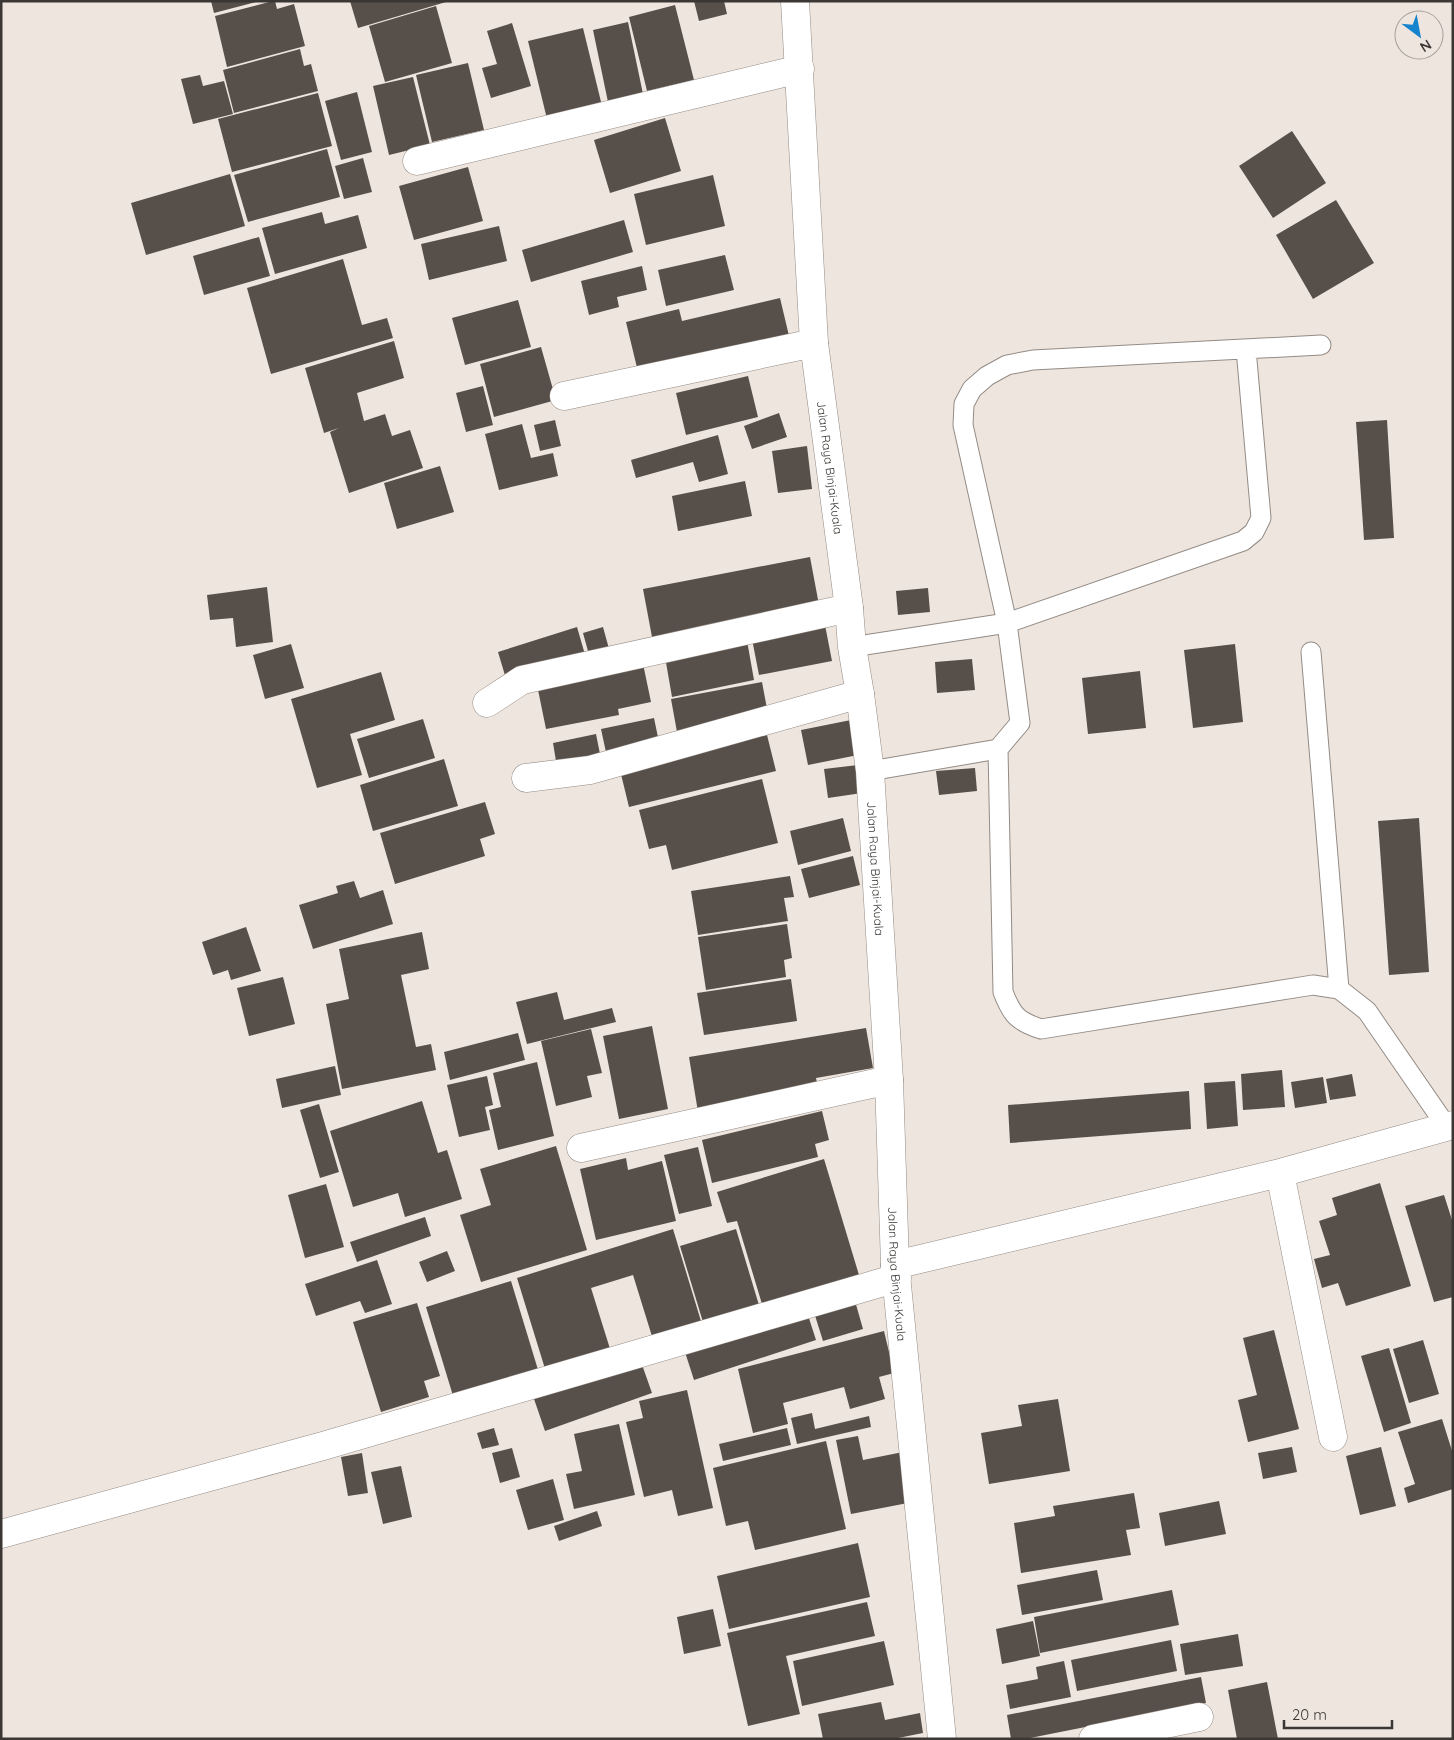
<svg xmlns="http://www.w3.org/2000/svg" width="1454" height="1740" viewBox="0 0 1454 1740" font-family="Quicksand,sans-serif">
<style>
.building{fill:#57504a}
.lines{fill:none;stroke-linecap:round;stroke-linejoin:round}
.service-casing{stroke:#938b85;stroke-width:21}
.minor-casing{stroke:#938b85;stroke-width:29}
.secondary-casing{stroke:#938b85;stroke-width:29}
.service{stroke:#fff;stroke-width:19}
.minor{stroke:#fff;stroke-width:28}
.secondary{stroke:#fff;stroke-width:28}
.labels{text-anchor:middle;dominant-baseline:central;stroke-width:5;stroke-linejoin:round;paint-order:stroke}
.street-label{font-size:12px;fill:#3a3734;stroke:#eee5de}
</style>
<rect width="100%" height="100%" fill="#eee5de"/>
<path class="building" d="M211 1H255L256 2 214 13Z
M273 1H275L277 9 294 4 305 46 227 67 215 16Z
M350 1H445L446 2 358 28Z
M694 1H724L727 14 699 21Z
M675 5 694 80 647 91 629 17Z
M436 6 452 63 385 82 369 26Z
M628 22 643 94 608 102 593 30Z
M512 23 531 86 491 98 482 68 497 64 487 31Z
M583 28 603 110 548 123 528 41Z
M300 49 304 66 311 64 318 91 234 113 223 70Z
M468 63 484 130 432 142 416 75Z
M200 75 203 86 224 81 233 114 193 124 181 79Z
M413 77 430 145 389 155 373 86Z
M357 92 372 152 341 160 325 101Z
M318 93 332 146 232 172 218 119Z
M665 118 681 171 610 193 594 140Z
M1292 131 1326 183 1273 218 1239 166Z
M327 149 340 197 248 222 234 175Z
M363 158 372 192 344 199 335 166Z
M468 167 483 221 414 240 399 186Z
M230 174 245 226 146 255 131 203Z
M713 175 725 226 646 245 634 194Z
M1336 200 1374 263 1313 299 1276 235Z
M322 212 325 224 358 215 367 248 275 274 262 228Z
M624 220 633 252 531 282 522 250Z
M499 226 507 261 429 280 421 244Z
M259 237 270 276 204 295 193 256Z
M725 255 734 290 666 306 658 270Z
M343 259 362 325 387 318 393 338 271 374 247 288Z
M642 266 647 290 617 297 619 307 589 315 581 281Z
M780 298 790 340 639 376 626 322 679 309 682 321Z
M518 300 531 347 465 365 452 318Z
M394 341 404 378 357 393 364 421 385 414 392 436 410 430 423 468 349 493 330 432 339 428 324 433 305 368Z
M541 347 556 400 494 417 480 364Z
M748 376 758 417 686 435 676 393Z
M483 386 493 425 466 432 456 393Z
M779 413 787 437 752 449 744 426Z
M555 420 561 446 540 451 534 425Z
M1387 420 1394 538 1364 540 1356 422Z
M522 424 531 458 553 453 558 476 499 490 485 434Z
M718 435 728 474 699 482 693 462 636 478 631 460Z
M807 446 812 489 778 493 772 451Z
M440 466 454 512 397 529 384 483Z
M745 481 752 516 678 531 672 496Z
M810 557 819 605 652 637 643 589Z
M267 587 273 642 236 647 233 618 210 620 207 595Z
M928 588 930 612 898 615 896 591Z
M825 625 832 661 759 675 752 639Z
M577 627 586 658 507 682 498 652Z
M603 627 611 656 591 662 583 633Z
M746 635 754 680 672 697 664 651Z
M291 644 304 688 265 699 253 655Z
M1235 644 1243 722 1193 728 1184 650Z
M642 659 651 702 618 709 619 715 546 729 536 680Z
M972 659 975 690 937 693 935 662Z
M1140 671 1146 728 1088 734 1082 678Z
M381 672 395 720 350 734 362 775 317 788 291 699Z
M762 682 768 714 677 732 671 699Z
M654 718 660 747 607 757 601 729Z
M423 719 435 758 369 778 357 739Z
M851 720 858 755 808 765 801 730Z
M766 731 776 771 629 807 619 766Z
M596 734 601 759 557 767 553 743Z
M444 759 458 806 373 831 360 785Z
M858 765 862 793 828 798 824 769Z
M975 768 977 791 939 795 936 771Z
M762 779 778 843 672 870 666 845 649 849 639 810Z
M485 802 495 834 480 839 485 856 395 884 380 833Z
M843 818 851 851 798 865 790 831Z
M1419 818 1429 972 1389 975 1378 821Z
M853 856 860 885 809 898 801 869Z
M790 876 794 897 784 898 788 921 698 935 691 891Z
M354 881 360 898 383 890 393 924 313 949 299 905 338 893 336 886Z
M787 924 792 958 784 960 786 977 706 990 698 937Z
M246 927 261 971 231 980 228 970 213 975 202 942Z
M422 932 429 969 401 975 416 1047 431 1044 436 1070 342 1089 326 1004 349 999 339 949Z
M283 977 295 1024 249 1036 237 988Z
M791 979 797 1021 704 1035 697 993Z
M557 992 564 1020 612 1008 616 1022 527 1044 516 1002Z
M652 1026 668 1109 619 1119 603 1036Z
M866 1028 873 1068 816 1078 819 1092 698 1112 689 1057Z
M591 1029 602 1073 587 1076 592 1097 556 1106 541 1041Z
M518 1033 525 1060 450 1080 444 1052Z
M537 1062 554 1136 498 1150 489 1110 501 1107 493 1073Z
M335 1066 341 1095 282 1108 276 1079Z
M1282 1070 1285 1107 1243 1110 1241 1074Z
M1352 1074 1356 1096 1330 1100 1326 1079Z
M487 1076 493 1105 485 1107 490 1130 459 1137 447 1085Z
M1323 1077 1327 1103 1295 1108 1291 1082Z
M1235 1081 1238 1126 1207 1129 1204 1083Z
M1189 1091 1191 1129 1010 1143 1008 1105Z
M422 1101 438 1153 447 1150 462 1199 405 1217 398 1193 353 1207 330 1131Z
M319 1104 339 1172 320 1178 300 1110Z
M822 1111 829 1140 815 1144 818 1157 712 1183 702 1140Z
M556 1146 587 1250 481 1282 460 1215 491 1205 480 1169Z
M698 1147 712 1206 679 1214 664 1155Z
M626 1158 628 1170 662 1161 676 1221 596 1240 580 1169Z
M824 1159 862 1285 765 1314 737 1221 727 1223 717 1192Z
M1380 1183 1411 1286 1346 1306 1338 1283 1322 1288 1314 1259 1330 1255 1319 1221 1337 1215 1332 1198Z
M326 1184 344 1247 305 1258 288 1195Z
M1444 1195 1453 1223V1297L1434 1302 1405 1206Z
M425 1217 431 1236 357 1262 350 1242Z
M673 1229 704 1331 655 1346 633 1275 591 1288 611 1352 546 1372 517 1278Z
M736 1229 762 1315 706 1332 680 1246Z
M447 1251 455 1271 427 1282 419 1262Z
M377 1260 392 1304 365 1313 360 1301 316 1316 305 1284Z
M511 1281 539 1373 454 1399 426 1307Z
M853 1294 863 1329 823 1341 812 1306Z
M417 1303 440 1376 424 1381 429 1397 381 1412 353 1322Z
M806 1309 816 1340 694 1380 684 1349Z
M1274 1330 1299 1429 1248 1442 1238 1400 1257 1395 1243 1338Z
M884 1331 894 1373 879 1377 885 1399 850 1409 844 1387 783 1403 788 1424 753 1433 738 1369Z
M1423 1340 1439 1394 1409 1403 1393 1349Z
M1389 1348 1411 1423 1384 1432 1361 1356Z
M640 1359 652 1393 545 1431 533 1396Z
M687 1390 713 1508 678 1516 672 1490 644 1497 626 1422 643 1418 639 1401Z
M1058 1399 1070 1471 989 1484 981 1433 1022 1426 1018 1405Z
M812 1413 815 1429 869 1416 871 1427 797 1444 791 1418Z
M1442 1419 1453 1454V1489L1408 1503 1404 1488 1415 1484 1398 1432Z
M619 1424 635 1495 574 1509 566 1474 582 1471 574 1434Z
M494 1428 499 1445 482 1449 477 1433Z
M787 1428 791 1445 723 1461 719 1444Z
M858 1436 863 1460 903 1452 913 1502 851 1514 836 1440Z
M826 1441 846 1529 755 1550 748 1521 726 1526 713 1468Z
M1292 1447 1297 1472 1263 1479 1258 1453Z
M1381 1447 1396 1506 1360 1515 1346 1456Z
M512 1448 520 1477 500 1483 492 1453Z
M362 1453 368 1493 348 1496 341 1457Z
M401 1466 412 1517 383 1524 371 1472Z
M553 1479 564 1520 528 1530 516 1490Z
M1134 1493 1140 1528 1126 1530 1131 1555 1021 1573 1014 1523 1055 1516 1053 1506Z
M1219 1501 1226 1534 1165 1546 1159 1513Z
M597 1511 602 1526 559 1541 554 1526Z
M858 1543 870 1597 729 1629 717 1576Z
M1097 1570 1103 1600 1022 1615 1017 1585Z
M1172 1590 1179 1625 1040 1653 1034 1617Z
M867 1602 875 1636 786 1656 800 1714 748 1726 727 1633Z
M713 1609 721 1646 684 1654 677 1617Z
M1033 1621 1040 1656 1002 1664 996 1629Z
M1238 1634 1243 1666 1185 1675 1180 1644Z
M1171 1640 1177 1671 1077 1691 1071 1660Z
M884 1641 894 1685 802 1706 793 1661Z
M1064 1661 1071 1697 1010 1709 1006 1685 1038 1679 1036 1667Z
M1201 1677 1206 1703 1025 1739H1011L1007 1715Z
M1267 1682 1278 1739H1237L1228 1690Z
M881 1702 885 1720 920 1713 923 1733 893 1739H823L818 1714Z"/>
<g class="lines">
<defs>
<path id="service" d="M852 647 1007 623 1243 541 1254 532 1261 518 1246 349
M1311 652 1339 989
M998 749 1003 992C1012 1015 1017 1021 1041 1029L1313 985 1339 989 1367 1011 1447 1127
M870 771 998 749 1020 723 1007 623 963 425 964 404 972 389 987 376 1007 365 1033 360 1321 345"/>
<path id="minor" d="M417 161 800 69
M564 396 814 343
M487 703 522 680 849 608
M526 778 590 770 860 694
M581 1148 889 1080
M1280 1173 1333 1437
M895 1265 1280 1173 1453 1125
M1 1534 323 1446 897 1278
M1093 1739 1199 1717"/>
<g id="secondary">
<path id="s1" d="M795 1 814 343 849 608 852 647 860 694 870 771 889 1080 895 1265 942 1739"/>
</g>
</defs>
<use href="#service" class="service-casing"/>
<use href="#minor" class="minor-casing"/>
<use href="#secondary" class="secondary-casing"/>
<use href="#service" class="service"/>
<use href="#minor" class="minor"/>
<use href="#secondary" class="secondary"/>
</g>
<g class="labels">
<g class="street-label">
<text stroke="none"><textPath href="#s1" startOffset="468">Jalan Raya Binjai-Kuala</textPath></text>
<text stroke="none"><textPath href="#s1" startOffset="872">Jalan Raya Binjai-Kuala</textPath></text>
<text stroke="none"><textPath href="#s1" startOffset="1278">Jalan Raya Binjai-Kuala</textPath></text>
</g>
</g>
<rect width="1454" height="1740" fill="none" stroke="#3a3734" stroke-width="5"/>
<g transform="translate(1419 35) rotate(148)"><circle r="24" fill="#eee5de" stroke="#a69f9a"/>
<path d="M0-4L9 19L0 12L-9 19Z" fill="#1583cd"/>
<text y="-8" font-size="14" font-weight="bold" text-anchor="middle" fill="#3a3734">N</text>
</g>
<path d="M1284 1720v8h108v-8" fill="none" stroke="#3a3734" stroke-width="2.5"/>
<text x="1292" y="1720" font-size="15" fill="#3a3734" stroke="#eee5de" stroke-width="4" paint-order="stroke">20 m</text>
</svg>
